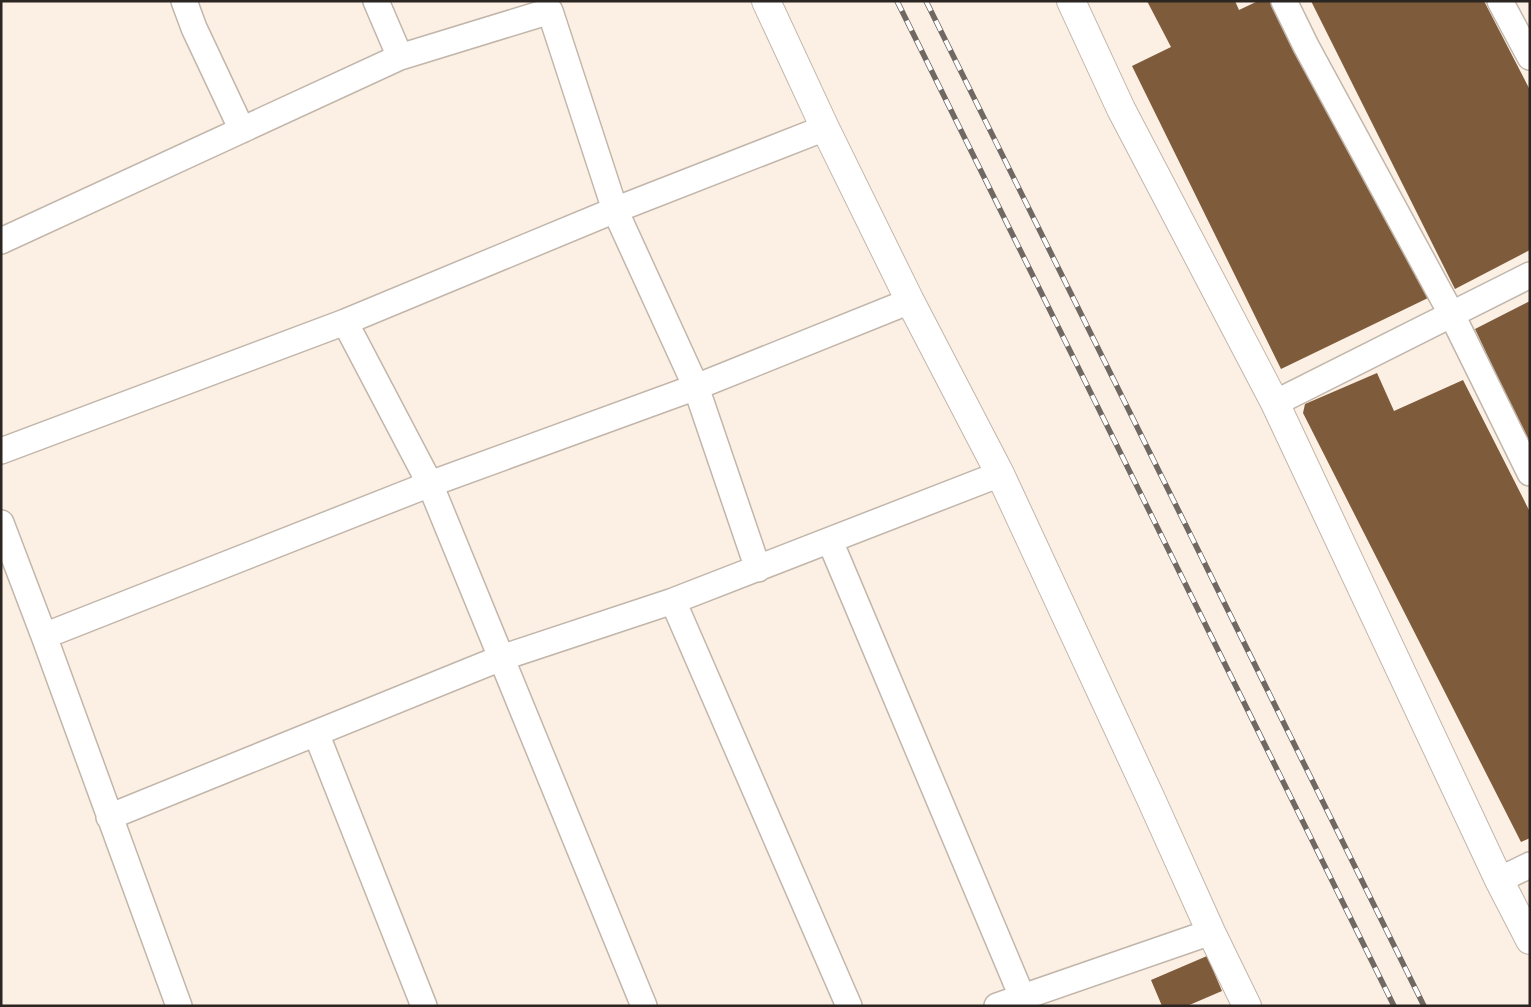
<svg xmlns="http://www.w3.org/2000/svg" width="1531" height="1007" viewBox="0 0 1531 1007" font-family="'Exo 2',sans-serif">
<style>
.building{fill:#7d5b3b}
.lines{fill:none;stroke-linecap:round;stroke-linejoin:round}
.minor-casing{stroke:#c2b6ab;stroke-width:28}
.tertiary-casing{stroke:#c2b6ab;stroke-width:30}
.minor{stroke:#fff;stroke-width:25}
.tertiary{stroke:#fff;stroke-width:28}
.rail-casing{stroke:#706862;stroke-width:5.5}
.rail{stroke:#fff;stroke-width:4;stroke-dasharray:11;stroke-linecap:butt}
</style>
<rect width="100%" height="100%" fill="#fcefe4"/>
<path class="building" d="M1147 1H1235L1239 10 1258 1H1277L1428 298 1281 369 1132 66 1171 47Z
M1311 1H1484L1530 90V250L1455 289Z
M1530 301V446L1475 329Z
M1377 373 1394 411 1463 380 1530 512V838L1521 842 1303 413 1305 404Z
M1207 956 1222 991 1187 1006H1162L1151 980Z"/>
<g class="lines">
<defs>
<path id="minor" d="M184 1 194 28 242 130
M376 1 400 57
M1284 1 1306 46 1452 315 1530 473
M1500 1 1530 57
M1 241 400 57 550 11 615 210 696 387 758 569
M345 322 430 484 644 1006
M1275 403 1530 275
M1 451 345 322 615 210 825 128
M1 523 44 636
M830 541 1026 1006
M673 601 849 1006
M316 733 424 1006
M109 817 501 658 673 601 1000 474
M1499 880 1530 865
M179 1006 44 636 430 484 696 387 910 301
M997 1006 1211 932"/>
<path id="tertiary" d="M766 1 825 128 910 301 1000 474 1151 799 1211 932 1247 1006
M1071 1 1121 109 1275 403 1499 880 1530 940"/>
</defs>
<use href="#minor" class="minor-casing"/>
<use href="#tertiary" class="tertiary-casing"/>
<use href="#minor" class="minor"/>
<use href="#tertiary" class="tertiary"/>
<defs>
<path id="rail" d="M897 1 1394 1006
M926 1 1424 1006"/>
</defs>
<use href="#rail" class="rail-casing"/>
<use href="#rail" class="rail"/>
</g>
<rect width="1531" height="1007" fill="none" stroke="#2b2622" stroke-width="5"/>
</svg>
